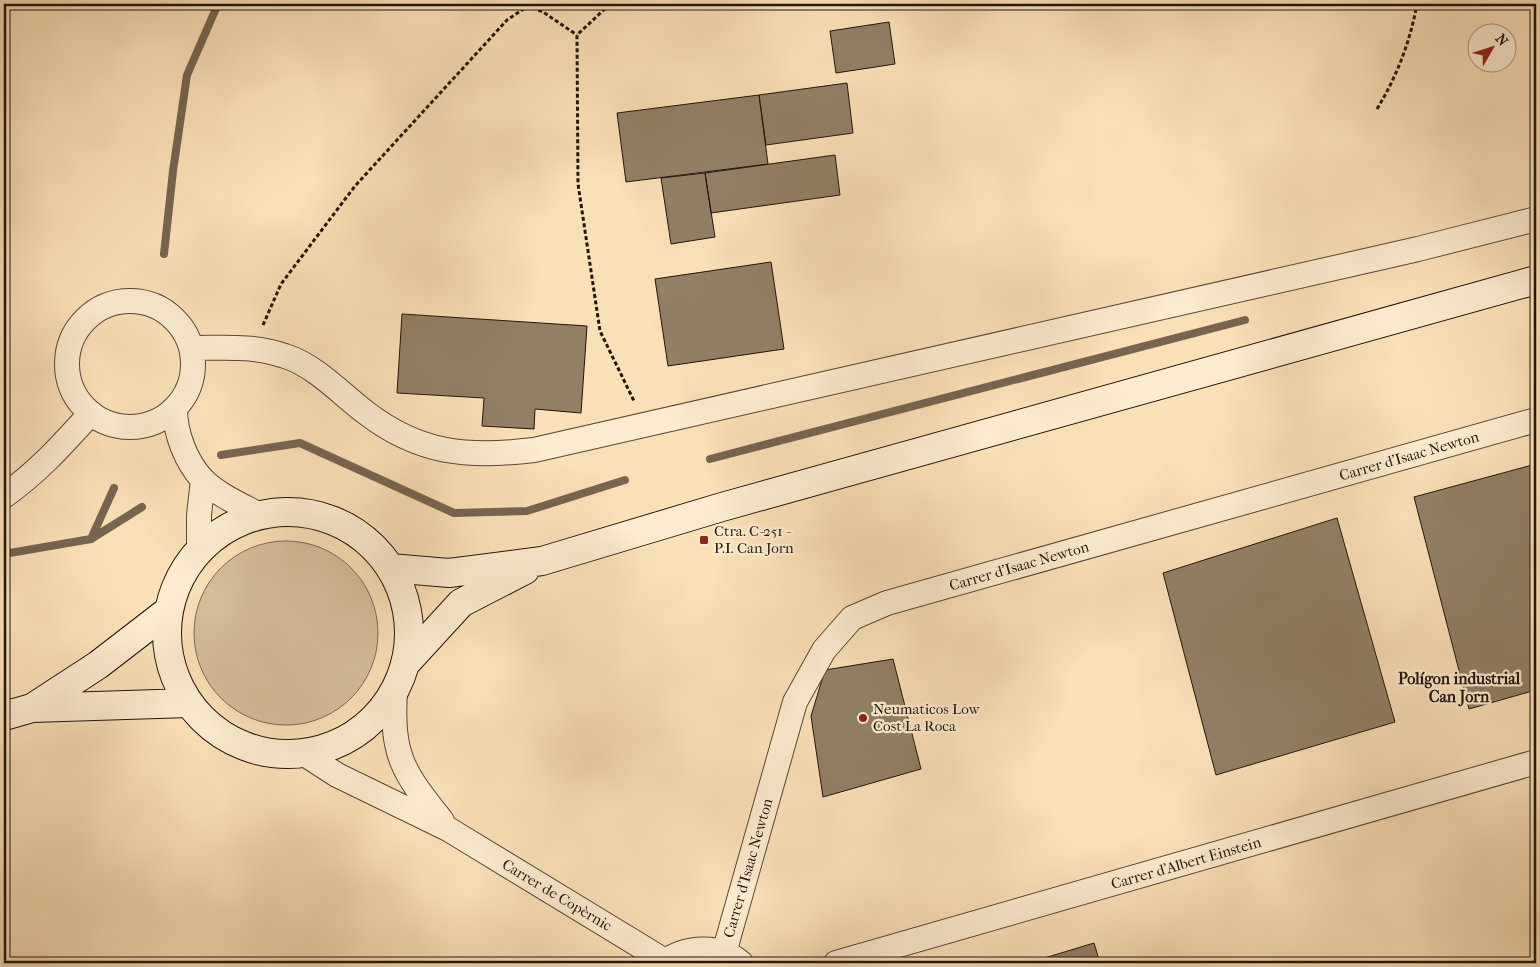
<svg xmlns="http://www.w3.org/2000/svg" width="1540" height="967" viewBox="0 0 1540 967" font-family="'IM FELL French Canon',serif">
<style>
.green{fill:#d5bd9a;stroke:#7a6954}
.lines{fill:none;stroke-linecap:round;stroke-linejoin:round}
.stream{stroke:#766551;stroke-width:8}
.building{fill:#917f66;stroke:#1f150e}
.street-casing{stroke:#564838;stroke-width:26}
.secondary-casing{stroke:#1f150e;stroke-width:30}
.path{stroke:#1f150e;stroke-width:3;stroke-dasharray:4 2.5;stroke-linecap:butt}
.street{stroke:#fcebd0;stroke-width:24}
.secondary{stroke:#fcebd0;stroke-width:28}
.poi-dot{fill:#8f2418;stroke:#fcebd0;stroke-width:2}
.labels{text-anchor:middle;dominant-baseline:central;stroke-width:4.5;stroke-linejoin:round;paint-order:stroke}
.street-label{font-size:15px;fill:#1f150e;stroke:#fcebd0}
.poi-label{font-size:15px;fill:#1f150e;stroke:#fcebd0;text-anchor:start}
.neighbourhood-label{font-size:16px;font-weight:bold;fill:#1f150e;stroke:#fcebd0}
</style>
<rect width="100%" height="100%" fill="#fae0b7"/>
<filter id="stains"><feTurbulence type="fractalNoise" baseFrequency=".004" numOctaves="4"/><feColorMatrix values="0 0 0 0 .2 0 0 0 0 .09 0 0 0 0 .02 0 0 0 .5 -.17"/></filter>
<radialGradient id="worn" r=".72"><stop offset=".6" stop-color="#630" stop-opacity="0"/><stop offset="1" stop-color="#630" stop-opacity=".3"/></radialGradient>
<path class="green" d="M194 633a92 92 0 1 1 184 0a92 92 0 1 1-184 0Z"/>
<g class="lines">
<path class="stream" d="M164 254 173 171 187 75 218 4
M221 455 300 443 454 513 527 511 625 480
M710 459 1245 320
M91 539 114 488
M4 554 91 539 142 507"/>
</g>
<path class="building" d="M889 22 895 64 836 73 830 31Z
M847 83 853 133 766 145 759 95Z
M759 95 768 164 626 182 617 113Z
M835 155 840 195 711 213 705 173Z
M705 173 715 237 671 244 661 178Z
M771 262 784 349 668 366 655 279Z
M402 314 587 326 581 413 535 409 534 429 482 426 484 398 397 393Z
M1536 464V690L1469 709 1414 497Z
M1337 518 1395 722 1216 775 1163 573Z
M893 659 921 769 823 797 811 716 825 670Z
M1094 943 1100 963H1028Z"/>
<g class="lines">
<defs>
<path id="street" d="M67 364a63 63 0 1 1 126 0a63 63 0 1 1-126 0Z
M191 348C223 348 254 345 285 356 316 366 340 393 365 412 419 454 468 458 534 450L1418 249 1536 219
M175 409C175 433 186 462 203 480 218 495 241 505 260 515
M4 496C39 471 62 445 91 413
M199 550V515L203 480
M395 691C391 756 403 772 442 821
M303 753 337 775 448 829 665 961
M724 953 795 702 824 650 852 618 887 603 1536 420
M663 963C685 946 720 944 741 963
M836 963 1536 762"/>
<path id="secondary" d="M167 633a121 121 0 1 1 242 0a121 121 0 1 1-242 0Z
M390 568 449 573 542 561 722 507 1536 280
M406 663 461 603 525 570
M32 708 98 665 168 611
M4 716 32 708 189 703"/>
</defs>
<use href="#street" class="street-casing"/>
<use href="#secondary" class="secondary-casing"/>
<path class="path" d="M610 4 577 35 578 184 600 331 634 401
M1377 109C1397 76 1410 42 1417 4
M263 325 281 284 355 186 507 20 528 6 543 12 577 35"/>
<use href="#street" class="street"/>
<use href="#secondary" class="secondary"/>
</g>
<g class="poi-dot">
<rect x="699" y="535" width="10" height="10" rx="2.5"/>
<circle cx="863" cy="718" r="5"/>
</g>
<g class="labels">
<g class="street-label">
<text transform="translate(1409 456) rotate(-16)">Carrer d'Isaac Newton</text>
<text transform="translate(1019 566) rotate(-16)">Carrer d'Isaac Newton</text>
<text transform="translate(1186 863) rotate(-16)">Carrer d'Albert Einstein</text>
<text transform="translate(748 868) rotate(-74)">Carrer d'Isaac Newton</text>
<text transform="translate(557 895) rotate(31)">Carrer de Copèrnic</text>
</g>
<g class="poi-label">
<text x="714" y="531">Ctra. C-251 -<tspan x="714" dy="17">P.I. Can Jorn</tspan></text>
<text x="873" y="709">Neumaticos Low<tspan x="873" dy="17">Cost La Roca</tspan></text>
</g>
<g class="neighbourhood-label">
<text x="1459" y="678">Polígon industrial<tspan x="1459" dy="18">Can Jorn</tspan></text>
</g>
</g>
<rect width="1540" height="967" fill="none" stroke="#fae0b7" stroke-width="20"/>
<rect x="5" y="5" width="1530" height="957" fill="none" stroke="#1f150e" stroke-width="2.5"/>
<rect x="10" y="10" width="1520" height="947" fill="none" stroke="#1f150e"/>
<g transform="translate(1492 48) rotate(51)"><circle r="24" fill="#fcebd0" stroke="#a49582"/>
<path d="M0-4L9 19L0 12L-9 19Z" fill="#8f2418"/>
<text y="-8" font-size="14" font-weight="bold" text-anchor="middle" fill="#1f150e">N</text>
</g>
<rect width="100%" height="100%" filter="url(#stains)"/>
<rect width="100%" height="100%" fill="url(#worn)"/>
</svg>
